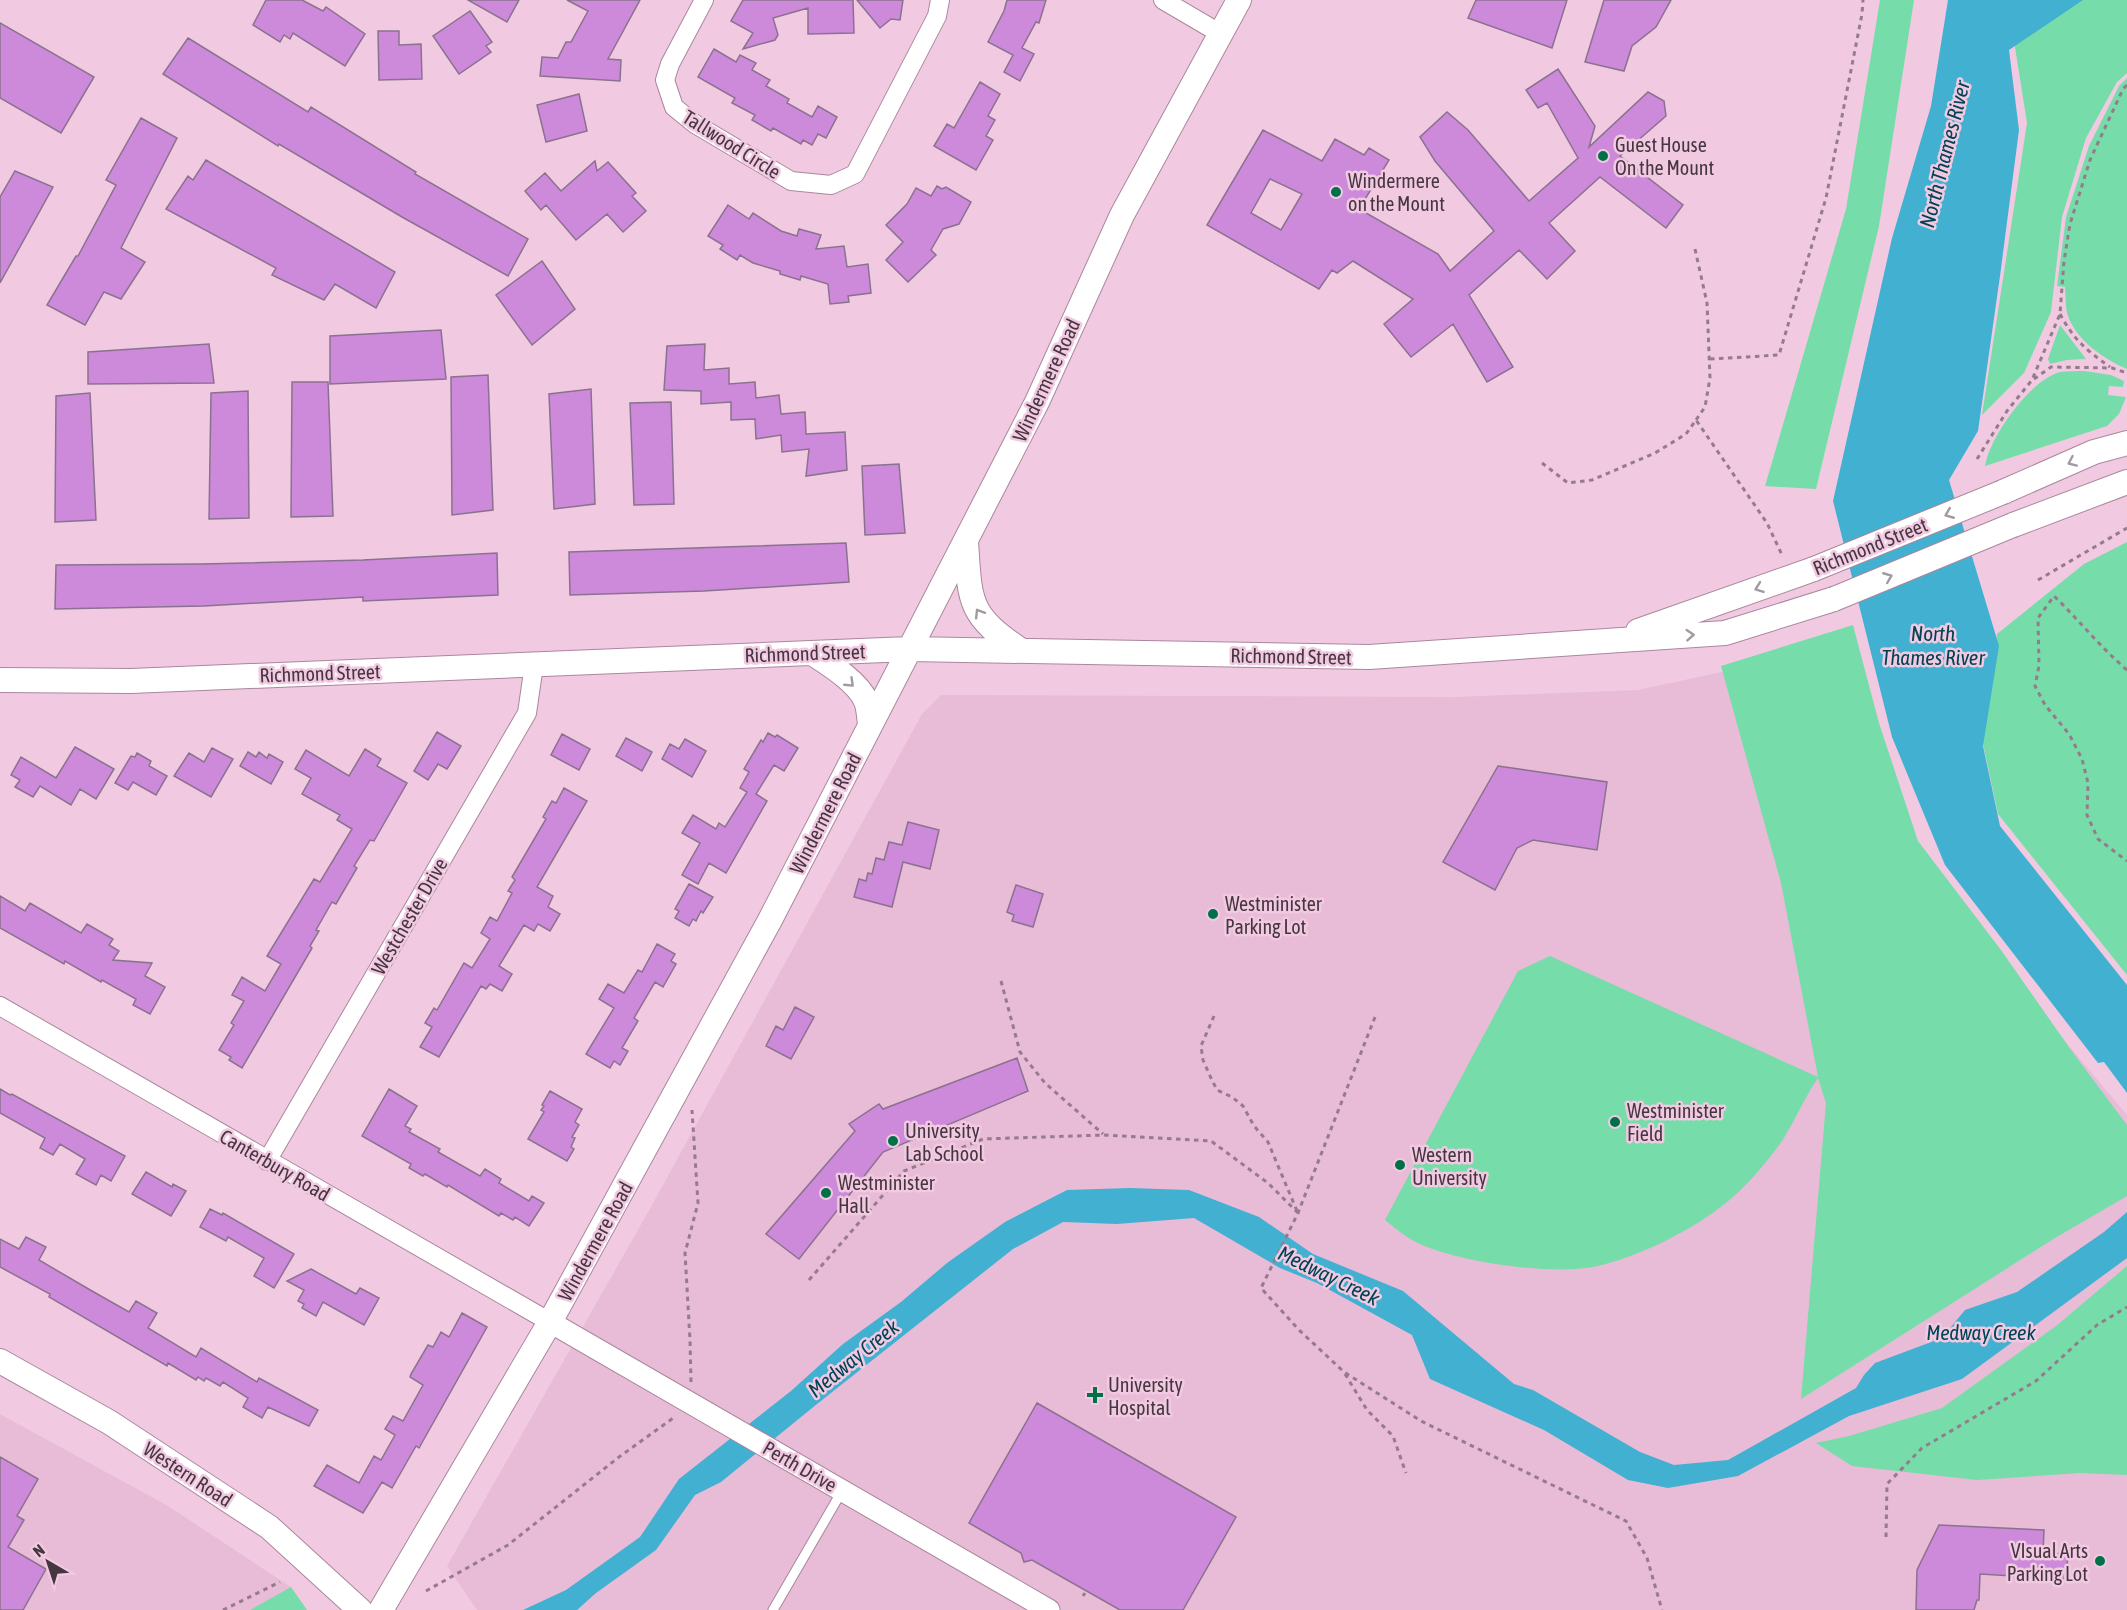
<svg xmlns="http://www.w3.org/2000/svg" width="2127" height="1610" viewBox="0 0 2127 1610" font-family="'Asap Condensed',sans-serif">
<style>
.built{fill:#e8bbd7}
.green{fill:#76ddaa}
.water{fill:#42b0d0}
.building{fill:#cd89da;stroke:#8a728f;stroke-width:1.5;fill-rule:evenodd}
.lines{fill:none;stroke-linecap:round;stroke-linejoin:round}
.service-casing{stroke:#aa879d;stroke-width:11}
.minor-casing{stroke:#aa879d;stroke-width:20}
.tertiary-casing{stroke:#aa879d;stroke-width:23}
.secondary-casing{stroke:#aa879d;stroke-width:26}
.path{stroke:#967b8c;stroke-width:3;stroke-dasharray:4.5 4.5;stroke-linecap:butt}
.service{stroke:#fff;stroke-width:9}
.minor{stroke:#fff;stroke-width:18}
.tertiary{stroke:#fff;stroke-width:21}
.secondary{stroke:#fff;stroke-width:24}
.secondary-bridge-casing{stroke:#aa879d;stroke-width:26;stroke-linecap:butt}
.secondary-bridge{stroke:#fff;stroke-width:24}
.oneway{stroke:#a29aa0}
.poi-dot{fill:#007049;stroke:#f1cae2;stroke-width:2}
.labels{text-anchor:middle;dominant-baseline:central;stroke-width:5;stroke-linejoin:round;paint-order:stroke}
.street-label{font-size:20px;fill:#463640;stroke:#f1cae2}
.poi-label{font-size:20px;fill:#463640;stroke:#f1cae2;text-anchor:start}
.water-label{font-size:21px;font-style:italic;fill:#004354;stroke:#f1cae2}
</style>
<rect width="100%" height="100%" fill="#f1cae2"/>
<path class="built" d="M1847 645 1908 854 2127 1115V1610H477L447 1566 647 1214 922 714 941 695 1456 697 1638 690Z
M0 1414 168 1506 291 1587 307 1610H0Z"/>
<path class="green" d="M1880 0H1914L1879 226 1816 489 1765 486 1846 209Z
M2077 0H2127V73L2117 82 2086 138 2062 217 2051 312 2024 373 1982 415 2027 123 2014 41Z
M2127 78V369C2104 359 2077 341 2068 316 2065 308 2066 296 2065 287L2057 286 2066 217 2089 146 2119 86Z
M2060 325 2086 359 2067 360 2050 364 2048 359Z
M2084 371 2111 375 2124 381 2123 387 2109 386 2108 395 2126 397 2119 414 2107 426 1985 466C1990 436 2030 380 2060 372 2068 371 2077 371 2084 371Z
M2127 542V975L1998 814 1981 734 1997 634 2084 564Z
M1853 625 1879 723 1918 841 2001 950 2071 1050 2127 1125V1196L2055 1238 1801 1399 1826 1103 1818 1078C1804 1098 1795 1121 1782 1141 1767 1162 1747 1186 1727 1202 1695 1229 1635 1259 1593 1267 1550 1275 1453 1262 1414 1241 1404 1236 1394 1227 1385 1220L1518 971 1550 956 1818 1077 1781 883 1721 666Z
M2127 1266V1475L2080 1473 1977 1480 1852 1466 1816 1443 1849 1436 1942 1408 2056 1326Z
M291 1587 307 1610H250Z"/>
<path class="water" d="M1948 0H2083L2009 50 2019 130 2000 276 1978 431 1949 480 1999 646 1983 746 2000 826 2127 985V1093L2104 1062 2098 1063 1945 865 1892 737 1833 501 1892 238 1931 106Z
M1130 1188 1189 1190 1259 1217 1313 1254 1403 1291 1514 1384 1533 1390 1640 1452 1674 1465 1728 1460 1856 1388 1864 1375 1875 1363 1942 1338 1965 1310 2017 1292 2104 1232 2127 1212V1258L1962 1379 1849 1416 1738 1476 1668 1488 1628 1480 1544 1430 1430 1379 1412 1335 1317 1283 1280 1268 1194 1218 1117 1224 1063 1222 1013 1249 817 1404 721 1482 695 1495 656 1550 596 1593 577 1610H523L566 1590 640 1537 679 1479 791 1391 843 1344 901 1302 947 1263 1005 1222 1067 1190Z"/>
<path class="building" d="M266 0H302L323 11 326 7 365 34 345 66 293 33 290 39 284 35 280 42 253 25Z
M468 0H519L507 22Z
M567 0H640L608 59 621 60 620 81 540 76 542 57 558 58 566 42H571L588 11Z
M743 0H853L854 33 808 34V8L773 18 778 35 775 40 743 49 753 33 731 21Z
M857 0H903L900 20 891 19 880 28Z
M1007 0H1046L1039 23 1036 22 1022 48 1034 54 1020 81 1004 72 1013 55 988 42 1004 11Z
M1476 0H1567L1552 48 1468 18Z
M1604 0H1671L1656 27 1632 46 1624 71 1585 62Z
M470 11 492 42 486 46 491 52 459 74 433 36Z
M0 23 94 77 61 133 0 98Z
M378 31H399V45L421 44 422 79 379 80Z
M188 38 308 112 311 107 416 172 415 174 528 239 508 276 402 217 279 144 278 146 163 74Z
M714 49 736 62 740 55 756 63 752 70 770 80 766 86 789 99 787 103 812 117 818 106 837 117 826 138 818 134 812 145 803 140 801 144 773 128 771 131 752 120 755 115 732 103 735 98 698 77Z
M1558 69 1595 126 1589 147 1648 92 1664 101 1666 116 1620 156 1683 205 1666 228 1600 177 1549 223 1575 251 1547 279 1519 250 1469 295 1513 367 1487 382 1453 324 1411 357 1384 324 1413 299 1353 261 1337 273 1332 270 1319 289 1207 225 1263 130 1322 161 1335 139 1364 155 1369 148 1389 160 1359 209 1438 254 1450 271 1494 231 1435 161 1420 137 1447 112 1468 130 1529 201 1578 158 1547 103 1538 108 1526 90ZM1270 179 1302 194 1281 230 1251 213Z
M980 82 1000 94 988 116 995 120 986 136 993 140 976 170 934 146 947 124 954 128Z
M579 94 587 131 546 142 537 105Z
M141 118 177 138 121 248 145 262 121 299 104 292 85 325 47 305 76 256H78L116 185 106 180Z
M206 160 395 272 376 308 335 284 324 300 272 275 276 268 166 209 188 176 193 180Z
M595 161 597 171 608 162 636 193 632 196 646 211 623 232 607 214 576 240 546 205 541 210 525 191 545 173 561 191Z
M15 171 53 187 0 283V197Z
M937 186 942 189 946 187 971 202 959 224 943 229 931 250 936 255 908 282 886 260 903 242 886 225 907 204 916 188 931 196Z
M728 205 749 219 753 213 781 231 797 236 799 229 821 235 816 249 844 246 847 267 868 264 871 293 848 296 849 302 830 304 828 284 801 276 800 280 780 274V271L753 263 740 255 737 260 720 249 723 245 708 236Z
M542 261 575 309 532 345 496 295Z
M441 330 446 379 330 384V336Z
M209 344 214 383 88 384V352Z
M705 344 704 370 729 368V384L755 382 756 398 779 395 781 414 805 412 806 434 845 432 847 470 806 476 809 449 782 452 781 435 756 439 755 419 731 420V402L701 404V391L664 390 667 346Z
M488 375 493 510 452 515 451 377Z
M292 382H328L333 516 291 517Z
M591 389 595 504 554 509 549 394Z
M248 391 249 518 209 519 211 393Z
M90 393 96 520 55 522 56 396Z
M671 402 674 504 634 505 630 403Z
M899 464 905 533 865 535 862 466Z
M846 543 849 582 704 591 570 595 569 552Z
M497 553 498 595 363 601V597L204 606 55 609 56 565 202 564 363 560Z
M437 732 461 746 447 769 438 764 428 780 414 771Z
M768 733 775 737 777 735 798 748 784 771 774 765 756 794 767 801 726 873 709 863 698 884 682 875 700 843 682 833 693 815 716 829 719 823 725 827 747 792 740 788 749 772 744 769 761 740 763 742Z
M562 734 590 749 579 770 551 755Z
M626 738 652 752 642 771 616 756Z
M685 739 706 751 692 777 662 759 670 744 679 749Z
M75 747 114 769 96 799 80 789 71 805 40 786 33 797 15 787 20 780 11 775 21 757 56 778Z
M212 748 233 759 211 797 174 776 189 753 204 762Z
M365 749 381 759 377 766 407 783 374 841 370 840 354 866 357 868 336 904 332 902 316 930 319 931 310 946 312 948 242 1068 229 1060 231 1057 219 1050 234 1025 231 1023 244 1001 232 995 242 977 265 991 281 964 267 956 314 879 320 882 352 829 337 820 340 815 302 794 311 778 295 769 306 750 349 776Z
M248 752 256 757 259 752 267 758 269 754 283 762 271 784 240 766Z
M137 753 151 761 149 766 167 776 156 795 133 782 128 790 115 783 131 756 135 757Z
M1498 766 1607 782 1597 850 1533 840 1517 848 1495 890 1443 862Z
M564 788 587 801 537 887 553 896 548 907 560 914 550 931 538 924 534 931 524 925 499 966 512 974 502 991 490 984 486 989 481 986 439 1057 420 1047 432 1027 425 1023 434 1008 437 1010 464 963 472 968 490 939 481 933 490 917 497 921 512 893 508 891 515 880 512 877 546 819 543 817 552 801 556 803Z
M908 822 939 830 930 869 903 862 892 907 854 897 859 879 866 881 868 873 872 874 876 858 884 860 889 842 902 845Z
M689 884 713 897 703 913 701 911 696 921 693 919 689 926 675 918 679 911 675 909Z
M1016 885 1043 894 1033 927 1012 921 1014 915 1007 912Z
M0 896 25 911 30 903 81 933 87 924 113 939 109 945 119 951 113 960 152 963 145 976 165 987 150 1014 133 1005 136 999 102 980 101 982 65 961 64 964 0 928Z
M657 944 675 954 671 961 676 964 663 987 655 982 634 1018 638 1021 622 1048 628 1051 620 1065 614 1061 610 1068 586 1054 614 1008 599 999 608 984 624 993 638 970 642 972Z
M795 1007 814 1017 791 1059 766 1046 776 1026 783 1030Z
M1017 1058 1028 1091 883 1152 799 1259 766 1234 855 1131 849 1124 879 1104 883 1109Z
M0 1089 10 1095 12 1094 125 1156 111 1181 101 1175 96 1185 76 1174 85 1159 60 1144 53 1155 40 1148 45 1138 0 1113Z
M389 1089 417 1106 405 1126 411 1129 409 1132 440 1149 438 1152 480 1176 485 1169 501 1179 499 1183 529 1201 532 1196 544 1203 529 1226 515 1217 513 1220 501 1213 499 1216 448 1185 447 1187 425 1174 423 1176 409 1168 411 1164 362 1136Z
M550 1091 582 1109 575 1122 579 1125 572 1137 575 1138 571 1147 574 1149 567 1161 528 1139 544 1112 541 1110 544 1106 542 1105Z
M146 1172 172 1187 173 1184 186 1191 171 1216 132 1194Z
M210 1209 222 1215 223 1213 294 1254 274 1288 254 1276 264 1258 228 1237 226 1241 200 1227Z
M26 1237 46 1247 39 1260 92 1291 129 1312 136 1301 157 1313 148 1328 196 1357 201 1348 257 1382 259 1378 318 1410 309 1426 268 1407 262 1418 243 1407 248 1398 223 1382 220 1386 206 1378 204 1381 198 1377 196 1380 168 1363 167 1366 49 1297 50 1294 0 1267V1239L19 1249Z
M311 1269 356 1294 360 1288 379 1298 364 1325 323 1302 316 1316 302 1308 304 1304 298 1301 304 1290 287 1281Z
M462 1313 487 1327 419 1448 416 1446 392 1488 382 1482 363 1513 314 1486 327 1465 359 1483 374 1456 381 1460 395 1435 385 1429 393 1416 403 1421 423 1385 410 1377 411 1374 428 1345 433 1347 441 1332 449 1337Z
M1037 1403 1236 1517 1183 1610H1120L1032 1560 1024 1562 1021 1553 969 1523Z
M0 1457 38 1479 17 1516 24 1520 8 1547 46 1569 23 1610H0Z
M1939 1525 2044 1530 2043 1553 2068 1554 2066 1579 1980 1574 1979 1600H1977L1974 1610H1916L1917 1570Z"/>
<g class="lines">
<defs>
<path id="service" d="M773 1610 842 1491"/>
<path id="minor" d="M704 0 670 64 665 80 674 107 695 124 791 181 831 185 855 174 937 16 940 0
M1163 0 1221 34
M0 1006 550 1322
M267 1161 527 713 534 665"/>
<path id="tertiary" d="M550 1322 1049 1610"/>
<path id="secondary" d="M2003 492 2094 452 2127 443
M2013 525 2127 482
M966 541C970 603 968 615 1022 651
M1638 631 1814 569
M812 653C829 664 858 682 866 701 869 709 869 717 870 725
M0 680 131 681 909 649 1369 657 1725 633 1834 599
M0 1361 109 1422 269 1527 360 1610
M381 1610 550 1322 770 920 1037 402 1122 215 1239 0"/>
</defs>
<use href="#service" class="service-casing"/>
<use href="#minor" class="minor-casing"/>
<use href="#tertiary" class="tertiary-casing"/>
<use href="#secondary" class="secondary-casing"/>
<path class="path" d="M1695 249 1707 303 1710 378 1705 407 1696 420
M2060 314C2074 340 2086 350 2110 367
M1710 359 1779 355 1826 198 1862 14 1863 0
M2034 379 2051 367 2112 368 2127 373
M1977 459 2007 411 2032 380 2060 314 2064 261 2070 224 2090 160 2123 89 2127 85
M1542 463 1568 483 1592 480 1655 453 1686 434 1696 420 1767 523 1782 555
M2038 580 2127 528
M2127 670C2100 647 2079 620 2054 596L2038 618 2039 666 2035 686 2045 705 2069 734 2082 759 2088 783 2087 815 2098 839 2127 861
M1001 981 1020 1052 1045 1083 1103 1134
M1214 1016 1201 1046 1203 1060 1210 1076 1217 1090 1232 1097 1243 1106 1254 1126 1268 1142 1297 1211
M1375 1017 1298 1213 1261 1288 1299 1330 1344 1372 1421 1421 1626 1521 1647 1558 1662 1610
M809 1280 904 1171 983 1139 1104 1135 1211 1141 1268 1183 1298 1213
M1345 1374 1367 1410 1393 1436 1406 1473
M691 1382 690 1340 685 1253 698 1203 692 1110
M1886 1537 1887 1484 1922 1448 2036 1381 2097 1325 2127 1307
M426 1591 508 1545 619 1457 676 1416
M1083 1596 1085 1593
M223 1610 280 1582"/>
<use href="#service" class="service"/>
<use href="#minor" class="minor"/>
<use href="#tertiary" class="tertiary"/>
<use href="#secondary" class="secondary"/>
<defs>
<path id="secondary-bridge" d="M1814 569 2003 492
M1834 599 2013 525"/>
</defs>
<use href="#secondary-bridge" class="secondary-bridge-casing"/>
<use href="#secondary-bridge" class="secondary-bridge"/>
</g>
<defs><path id="oneway-chevron" d="M-2-3.5L2.5 0L-2 3.5" fill="none" stroke-width="1.6" stroke-linecap="round" stroke-linejoin="round" transform="scale(1.5)"/></defs>
<g class="oneway">
<use href="#oneway-chevron" transform="translate(2072 462) rotate(156)"/>
<use href="#oneway-chevron" transform="translate(1949 514) rotate(158)"/>
<use href="#oneway-chevron" transform="translate(1888 577) rotate(-22)"/>
<use href="#oneway-chevron" transform="translate(1759 588) rotate(160)"/>
<use href="#oneway-chevron" transform="translate(979 613) rotate(-122)"/>
<use href="#oneway-chevron" transform="translate(1690 635) rotate(-4)"/>
<use href="#oneway-chevron" transform="translate(850 683) rotate(44)"/>
</g>
<g class="poi-dot">
<circle cx="1603" cy="156" r="6"/>
<circle cx="1336" cy="192" r="6"/>
<circle cx="1213" cy="914" r="6"/>
<circle cx="1615" cy="1122" r="6"/>
<circle cx="893" cy="1141" r="6"/>
<circle cx="1400" cy="1165" r="6"/>
<circle cx="826" cy="1193" r="6"/>
<path d="M1092 1386h6v6h6v6h-6v6h-6v-6h-6v-6h6z"/>
<circle cx="2100" cy="1561" r="6"/>
</g>
<g class="labels">
<g class="street-label">
<text transform="translate(732 144) rotate(32)">Tallwood Circle</text>
<text transform="translate(1046 380) rotate(-65)">Windermere Road</text>
<text transform="translate(1870 546) rotate(-22)">Richmond Street</text>
<text transform="translate(805 653) rotate(-2)">Richmond Street</text>
<text transform="translate(1291 656) rotate(1)">Richmond Street</text>
<text transform="translate(320 673) rotate(-2)">Richmond Street</text>
<text transform="translate(825 813) rotate(-63)">Windermere Road</text>
<text transform="translate(409 916) rotate(-60)">Westchester Drive</text>
<text transform="translate(275 1165) rotate(30)">Canterbury Road</text>
<text transform="translate(595 1241) rotate(-61)">Windermere Road</text>
<text transform="translate(800 1466) rotate(30)">Perth Drive</text>
<text transform="translate(188 1474) rotate(33)">Western Road</text>
</g>
<g class="poi-label">
<text x="1615" y="144">Guest House<tspan x="1615" dy="23">On the Mount</tspan></text>
<text x="1348" y="180">Windermere<tspan x="1348" dy="23">on the Mount</tspan></text>
<text x="1225" y="903">Westminister<tspan x="1225" dy="23">Parking Lot</tspan></text>
<text x="1627" y="1110">Westminister<tspan x="1627" dy="23">Field</tspan></text>
<text x="905" y="1130">University<tspan x="905" dy="23">Lab School</tspan></text>
<text x="1412" y="1154">Western<tspan x="1412" dy="23">University</tspan></text>
<text x="838" y="1182">Westminister<tspan x="838" dy="23">Hall</tspan></text>
<text x="1108" y="1384">University<tspan x="1108" dy="23">Hospital</tspan></text>
<text x="2088" y="1550" text-anchor="end">VIsual Arts<tspan x="2088" dy="23">Parking Lot</tspan></text>
</g>
<g class="water-label">
<text transform="translate(1944 154) rotate(-76)">North Thames River</text>
<text x="1933" y="633">North<tspan x="1933" dy="24">Thames River</tspan></text>
<text transform="translate(1329 1275) rotate(26)">Medway Creek</text>
<text x="1981" y="1332">Medway Creek</text>
<text transform="translate(853 1358) rotate(-39)">Medway Creek</text>
</g>
</g>
<g transform="translate(48 1562) rotate(321)" stroke="#f1cae2" stroke-width="4.5" paint-order="stroke">
<path d="M0-4.5L10 22L0 15L-10 22Z" fill="#463640"/>
<text y="-9" font-size="16" font-weight="bold" text-anchor="middle" fill="#463640">N</text>
</g>
</svg>
